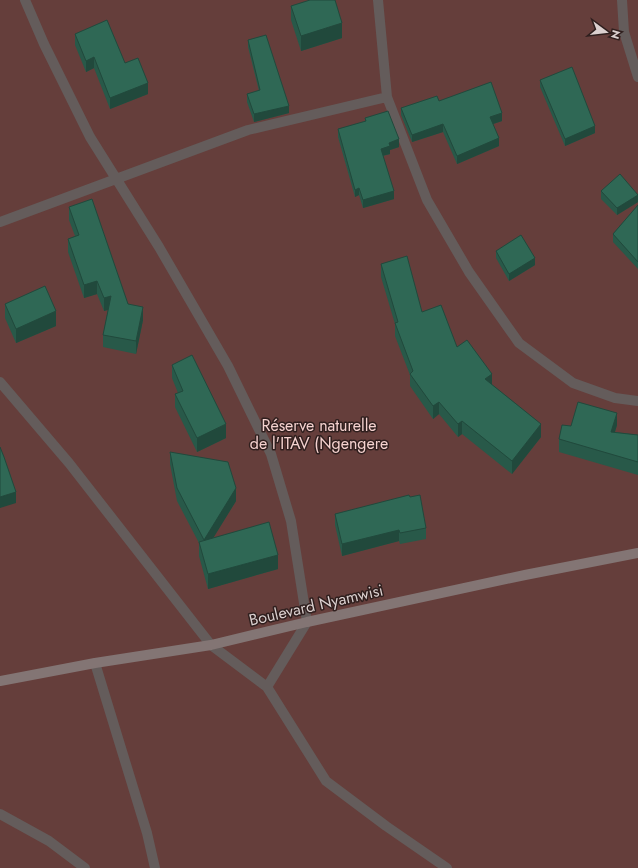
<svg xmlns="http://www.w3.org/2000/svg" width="638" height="868" viewBox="0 0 638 868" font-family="Jost,sans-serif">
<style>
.green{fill:#653e3b}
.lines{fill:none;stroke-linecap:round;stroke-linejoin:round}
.service{stroke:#645c5b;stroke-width:10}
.minor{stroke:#645c5b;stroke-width:10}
.secondary{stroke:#837574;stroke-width:10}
.wall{fill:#285949}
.shaded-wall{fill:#21493c}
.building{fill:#2f6855;stroke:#21493c}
.labels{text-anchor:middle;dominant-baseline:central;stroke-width:3;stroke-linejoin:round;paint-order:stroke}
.park-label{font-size:16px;fill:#f5d2cf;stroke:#2f1f1e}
.street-label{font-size:16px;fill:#dbd0cf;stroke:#2f1f1e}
</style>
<rect width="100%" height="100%" fill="#392927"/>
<path class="green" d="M0 0H638V868H0Z"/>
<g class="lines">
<path class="service" d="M307 622 267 687 326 781 386 826 447 868
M211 645 267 687
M95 663 147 833 155 868
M0 814 49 841 85 868"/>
<path class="minor" d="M25 0 44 44 90 137 159 247 228 366 271 454 291 521 307 622
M378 0 387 97 427 200 469 272 519 343 573 383 615 398 638 401
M622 0 624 32 638 77
M0 222 248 130 387 97
M0 382 69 463 211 645"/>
<path class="secondary" d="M0 681 95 663 211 645 307 622 525 575 638 553"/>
</g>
<path class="wall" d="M291 6 342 38 301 51 291 20Z
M75 34 125 63 148 94 110 109 94 68 86 72 75 45Z
M248 40 289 113 254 122 247 102V94L259 91 248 47Z
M540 80 595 133 565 146 540 87Z
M439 101 502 121 493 124 499 146 457 164 443 132 412 142 401 115V108Z
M365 118 399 147 390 150V154L383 156 394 199 363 208 359 195 355 197 338 137V129L365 122Z
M601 191 638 194V202L617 215 601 199Z
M638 205V269L613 242V234Z
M69 207 128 304 143 320 136 354 103 347V335L108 310 104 311 97 294 84 298 68 252V239L75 236 69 220Z
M496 251 535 265 509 281 496 258Z
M381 264 422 312 457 347 492 385 541 437 512 474 462 434 458 437 439 414 433 419 410 386V375L395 336V324L381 277Z
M5 304 56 326 16 343 5 318Z
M172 365 226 438 197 452 175 407V394L178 393 172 378Z
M617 425 615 432 638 435V475L559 452V439L571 426Z
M170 452 236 501 213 538 278 569 208 589 199 556V543L177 501 170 464Z
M335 514 426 528V539L400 544 399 541 342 556 335 525Z"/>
<path class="shaded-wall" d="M342 23V38L301 51V36Z
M94 57V68L86 72V61Z
M148 83V94L110 109V98Z
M289 106V113L254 122V114Z
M502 113V121L490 125V117Z
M443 124V132L412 142V135Z
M595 126V133L565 146V139Z
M499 138V146L457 164V156Z
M399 139V147L390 150V154L381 156V149L389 143Z
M359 188V195L355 197V190Z
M394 191V199L363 208V200Z
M638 195V202L617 215V208Z
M535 258V265L509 281V274Z
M97 281V294L84 298V285Z
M111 296V309L104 311V298Z
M143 307V320L136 354V341Z
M56 311V326L16 343V329Z
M492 374V386L485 379Z
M439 402V414L433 419V406Z
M617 413V425L611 444V432Z
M462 421V434L458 437V424Z
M226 424V438L197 452V438Z
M541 424V437L512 474V461Z
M236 488V501L204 553V540Z
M16 492V503L0 508V497Z
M399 530V541L342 556V544Z
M278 555V569L208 589V574Z"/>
<path class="building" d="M310 0H335L342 23 301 36 291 6Z
M107 20 125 63 138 58 148 83 110 98 94 57 86 61 75 34Z
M266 35 289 106 254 114 247 94 260 90 248 40Z
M572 67 595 126 565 139 540 80Z
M491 82 502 113 490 117 499 138 457 156 443 124 412 135 401 108 437 96 439 101Z
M388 111 399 139 389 143 390 146 381 149 394 191 363 200 359 188 355 190 338 129 366 121 365 118Z
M620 174 638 195 617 208 601 191Z
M92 199 128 304 143 307 136 341 103 335 111 296 104 298 97 281 84 285 68 239 79 235 69 207Z
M638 205V262L613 234Z
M521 235 535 258 509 274 496 251Z
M407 256 422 312 441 305 457 347 467 340 492 374 485 379 541 424 512 461 462 421 458 424 439 402 433 406 410 374 413 371 395 323 398 322 381 264Z
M45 286 56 311 16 329 5 304Z
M192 355 226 424 197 438 175 394 183 391 172 365Z
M578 402 617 413 611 432 638 435V462L559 439 562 425 571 426Z
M0 447 4 457 16 492 0 497Z
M170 452 228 462 236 488 204 540 177 488Z
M409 495 410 497 420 495 426 528 400 533 399 530 342 544 335 514Z
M269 522 278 555 208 574 199 542Z"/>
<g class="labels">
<g class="park-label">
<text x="319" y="425">Réserve naturelle<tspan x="319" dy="18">de l'ITAV (Ngengere</tspan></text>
</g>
<g class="street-label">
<text transform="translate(316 605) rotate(-13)">Boulevard Nyamwisi</text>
</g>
</g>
<g transform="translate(606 32) rotate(105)" stroke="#2f1f1e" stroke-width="3" paint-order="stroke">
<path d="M0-3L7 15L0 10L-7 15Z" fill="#dbd0cf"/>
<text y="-6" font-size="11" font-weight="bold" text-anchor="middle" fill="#dbd0cf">N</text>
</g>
</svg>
